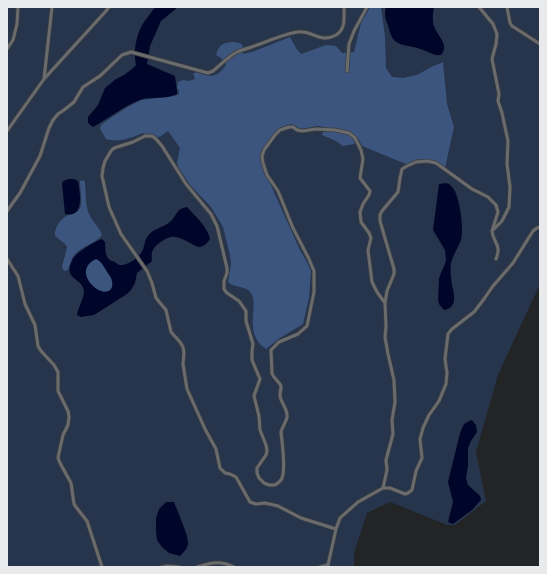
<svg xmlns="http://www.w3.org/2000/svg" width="547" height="574" viewBox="0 0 547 574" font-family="'Noto Sans',sans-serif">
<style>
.green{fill:#26344c}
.forest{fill:#3c557f}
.water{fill:#000629;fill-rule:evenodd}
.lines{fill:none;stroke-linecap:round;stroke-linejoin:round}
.lane-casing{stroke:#3d3e40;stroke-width:4.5}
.lane{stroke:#696b6d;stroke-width:3}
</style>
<rect width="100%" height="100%" fill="#222426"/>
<path class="green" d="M7 7H540V284L498 375 476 452 486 501 455 525H447L390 502 367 513 354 553V567H7Z"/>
<path class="forest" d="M370 7H381L385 37 386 68 392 77 404 78 419 74 431 67 443 62 447 104 454 127 445 168C431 158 422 157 406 164L362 146 358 138 354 144 343 146 336 141 322 135 325 127 318 126 301 129 291 124 280 128 270 139 261 151V163L300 250 307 262 311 271 309 298 303 324 280 338 266 349C240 332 263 301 248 290 244 287 238 287 233 285 232 285 229 283 228 282L231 264 230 255 223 227 211 207 190 185 178 167 177 162 180 148 168 131 161 136 156 138 143 133C130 138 120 143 106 139L100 129 101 125 109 119 126 108 141 100 175 96 179 94V91L177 88 178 82 183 80 188 81 195 79 193 74 196 72C211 77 216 79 226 65L221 58 216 55C217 52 218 49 220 46 225 42 237 40 242 45 244 47 243 51 243 54L252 52 290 37 296 48 301 54 326 45 336 46 342 53 354 52 361 23Z
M84 180 85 183C86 193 85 207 90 216 93 222 100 228 102 235 95 244 82 246 74 255 71 259 70 265 68 270L64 271 62 267 67 247 65 244 55 236C54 229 59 221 65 217 70 213 77 215 80 208 83 201 80 190 80 183V181Z
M96 259C103 262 105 269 110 276 112 279 113 283 112 287 106 304 68 272 96 259Z"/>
<path class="water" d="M155 7H178L161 21 150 46 147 64 175 76 177 91V94C165 100 151 96 140 100 125 105 108 119 93 127L88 123V117L98 105 105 88 116 79 124 75 132 69 136 65C133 52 136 37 142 25 146 19 151 13 155 7Z
M386 7H434C433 13 432 21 434 26 437 36 450 44 441 55 433 56 428 51 420 49 411 45 397 47 392 37 390 34 389 29 388 25 385 19 384 14 386 7Z
M69 179H74L78 181C80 193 85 218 65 214L62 184 63 181Z
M446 183C448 184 450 184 451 186 460 193 464 229 461 240 458 248 453 255 451 263 450 269 451 278 452 285 454 294 458 308 444 310L439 304 438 300 439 278 446 261 445 250 433 230 439 184Z
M187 207C196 217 207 226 210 239 207 243 205 246 200 247 197 247 194 245 192 244 177 236 172 233 158 244 152 249 151 253 152 261L137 273 135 283 131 290 127 294 94 315 81 317 77 315C78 308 84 298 84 291 83 282 75 281 71 275 67 269 72 259 76 255 81 250 95 241 102 239L105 242C106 247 104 255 109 259 110 261 113 261 115 262 116 263 119 265 120 265 127 266 138 258 141 253 145 248 144 240 148 236 152 229 165 227 171 221 178 214 176 209 187 207ZM96 259C103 262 105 270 110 276 112 279 113 283 112 287 106 304 68 272 96 259Z
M472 420 476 425 477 432 471 441 468 448V466L466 478 468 485 480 496 481 500 472 510 453 524 448 522 453 502 448 482 460 433 464 424 469 421Z
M166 502H174C177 510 189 537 188 543 188 548 184 552 180 556L169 553 162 547 157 540 156 531V518L159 509Z"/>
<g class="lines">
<defs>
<path id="lane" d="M479 7 493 24 497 34 496 44 492 59 499 94 498 101 502 113 508 141 507 164 510 187 509 207 502 221 492 231C493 243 502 244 496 259
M507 7 510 23 512 26 540 44
M7 49 13 40 17 24 18 7
M347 71 349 44 354 31 367 7
M44 79 52 7
M7 131 44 79 106 11 109 7
M7 211 20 193 40 156 49 128 53 120 58 114 64 110 74 102 83 87 100 76 122 55 131 52 208 73 213 71C220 65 228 57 237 52 243 49 251 48 257 45 268 41 287 33 298 32 312 30 320 44 336 35 346 29 344 17 344 7
M7 259 18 276 25 304 35 325 38 346 41 351 54 365 58 372V391L68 411 69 417 68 425 63 435 59 453 58 458 60 463 71 483 74 504 76 507 87 521 102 567
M383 488 387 470 386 460 393 434 392 420 395 402 394 380 388 354 385 337 386 326 385 303 387 291 394 274V269L380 221V215L382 211 398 192 400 178 402 169 407 166 416 162 427 161 436 163 472 189 488 197 496 205 498 212 492 231
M336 529 301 518 278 506 265 503 256 504 250 502 236 477 230 474 225 473 220 468 216 449 205 429 187 389 183 364 184 353 183 347 180 342 171 332 166 310 156 298 152 283 147 271 121 234 109 207 102 176 103 168 105 161 111 151 114 148 133 142 145 136H152L156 139 162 146 186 184 211 214 217 226 227 268V273L224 281V289L227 293 239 301 246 311V321L253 344 252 351V360L260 379 254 396 259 416 260 430 266 445 267 451 266 455 257 468V473L259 478 264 483 269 485H275C278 483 281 481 282 478 286 469 282 442 281 432 282 427 286 423 287 417 288 409 281 403 280 396 280 393 281 389 281 386 279 381 273 378 272 373L271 350 279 342 298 334 307 326 314 292V271L309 259 293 228 278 191 267 175 263 163 262 156 264 150 275 135 280 130 289 127H293L297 130 303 131 316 129 335 130 349 133 355 138 361 150 363 159 360 178 370 191 369 195 363 204 360 212 361 222 369 233 371 238 368 250 372 282 377 292 385 303
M162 567 168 566 179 567
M197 567C212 563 219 560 234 567
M320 567 328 565
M329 567 328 565 336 529 340 518 358 502 383 488H390L405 494 408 493 412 490 416 471 422 458 420 439 423 428 429 415 439 401 446 384 447 373 445 359 448 334 452 329 474 312 484 299 493 286 513 263 533 231 537 228 540 227"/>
</defs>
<use href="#lane" class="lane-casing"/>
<use href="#lane" class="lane"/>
</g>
<rect width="547" height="574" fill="none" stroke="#e9eaec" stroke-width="16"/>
</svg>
